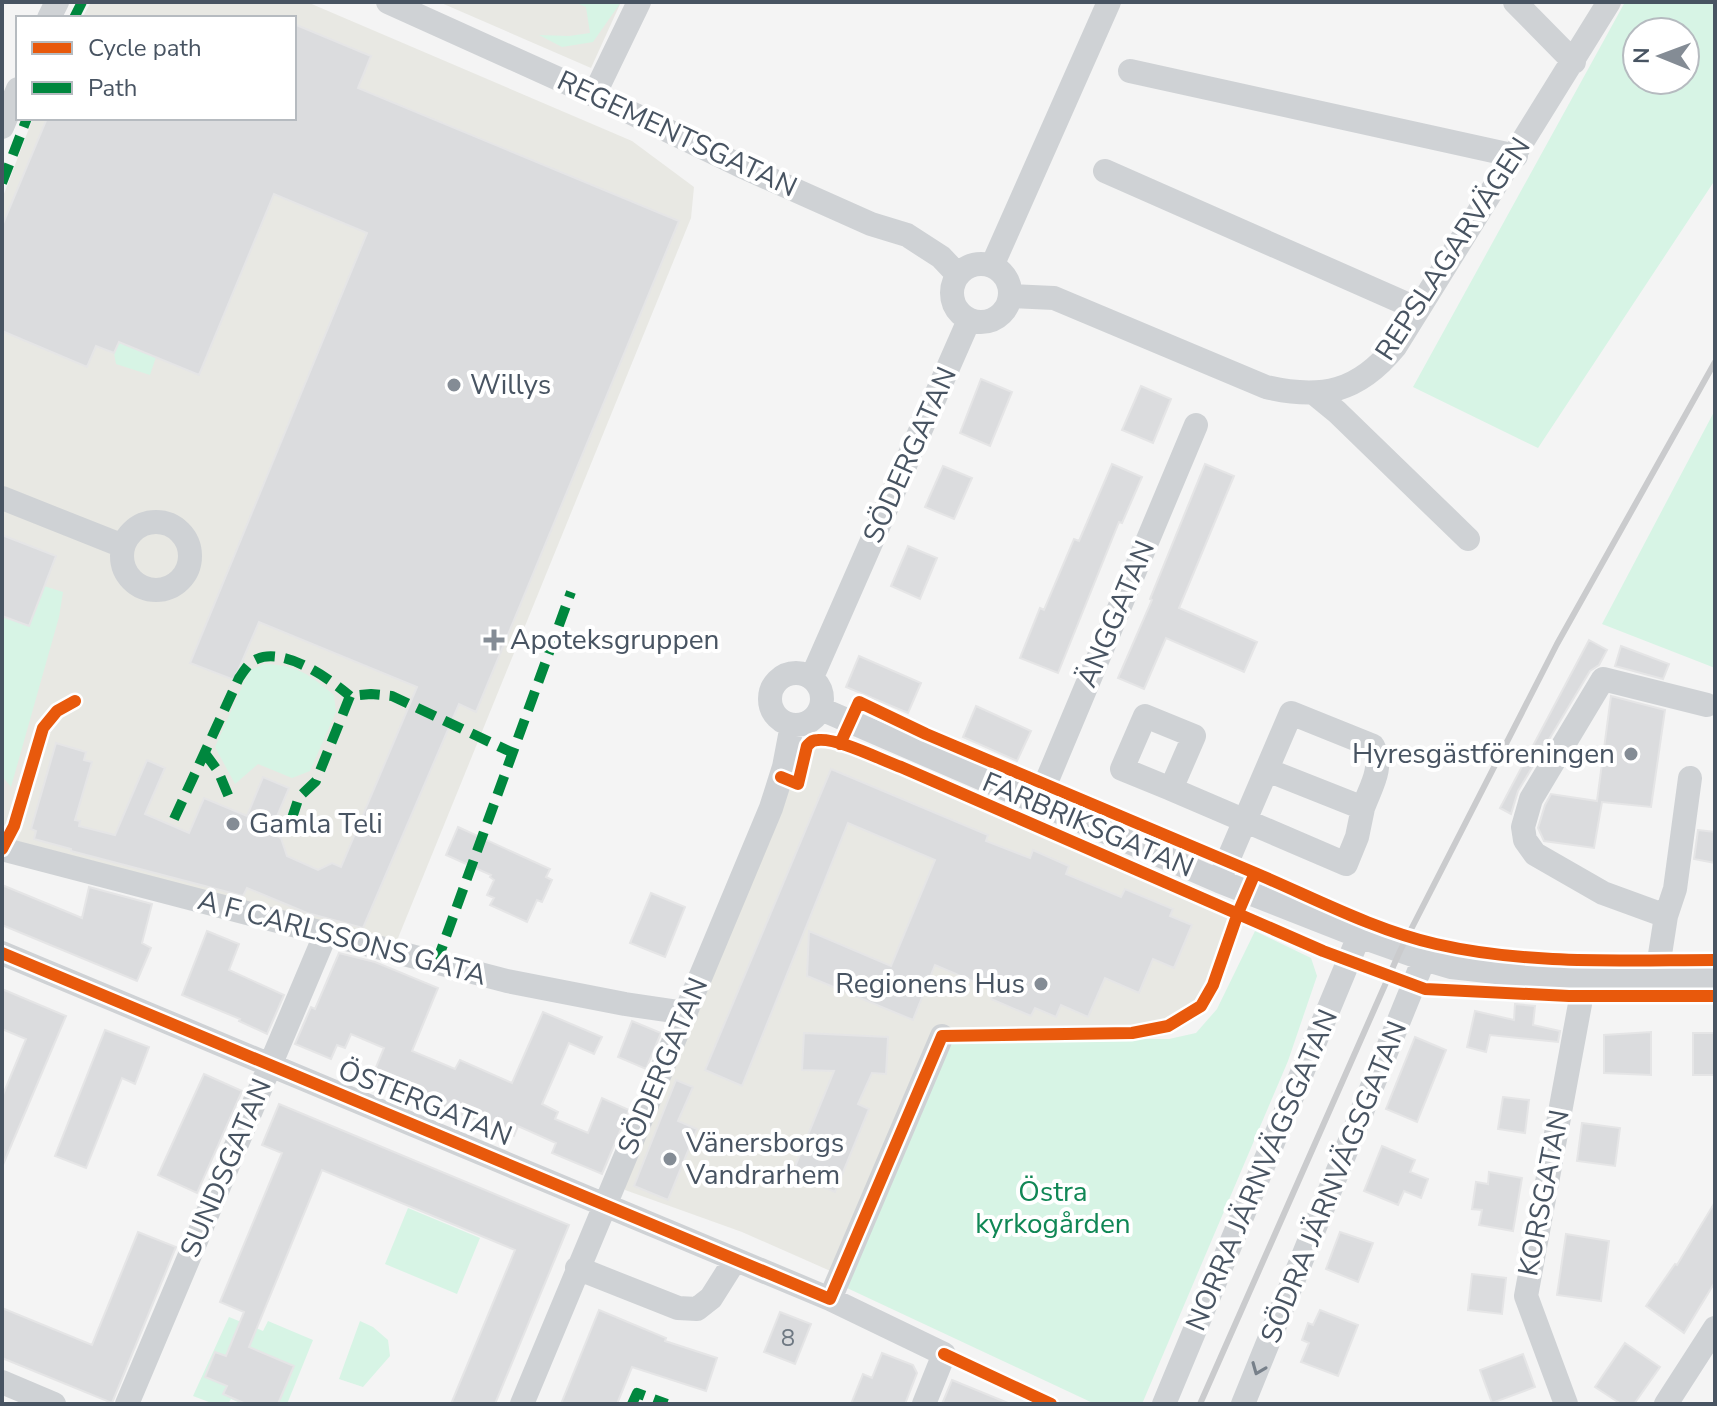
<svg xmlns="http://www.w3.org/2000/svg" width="1717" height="1406" viewBox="0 0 1717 1406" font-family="'Nunito Sans',sans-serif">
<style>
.commercial{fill:#e8e8e3}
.green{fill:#d7f4e5;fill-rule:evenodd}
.building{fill:#dbdcde;stroke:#e5e5e6;stroke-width:2}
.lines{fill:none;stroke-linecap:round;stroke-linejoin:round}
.minor{stroke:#cfd2d5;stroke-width:24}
.rail{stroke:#cacbcd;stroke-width:6}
.quiet{stroke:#00873e;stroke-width:10;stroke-dasharray:20 10;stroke-linecap:butt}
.cycleway-casing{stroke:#fff;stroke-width:17}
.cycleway{stroke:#e8590c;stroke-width:12}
.oneway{stroke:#77808a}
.poi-dot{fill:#848c95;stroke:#fff;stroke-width:3}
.labels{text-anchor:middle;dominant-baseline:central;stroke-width:8;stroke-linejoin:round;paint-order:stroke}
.number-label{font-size:24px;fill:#6e7882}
.street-label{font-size:28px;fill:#485462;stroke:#fff}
.poi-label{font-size:28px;fill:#485462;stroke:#fff;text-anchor:start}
.park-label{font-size:28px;fill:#108755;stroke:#fff}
</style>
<rect width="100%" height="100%" fill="#f4f4f4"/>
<path class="commercial" d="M91 2H307L632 141 694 187 691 218 396 943 248 907 2 837V199L33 118H294V18H82Z
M439 2H621L591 68Z
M820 743 842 748 901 771 1231 912 1207 983 1195 1004 1163 1024 1127 1031 942 1033 835 1273 742 1232 625 1190 624 1173 784 780 801 786 810 750Z"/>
<path class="green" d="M574 2H621L593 42 562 47 539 35 569 36 590 33 586 7Z
M1625 2H1715V180L1538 448 1413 387ZM1637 32H1685V80H1637Z
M119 342 156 357 150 375 116 364 114 353Z
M1715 410V668L1602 624Z
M44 586 63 592 59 617 11 787 2 776V616L29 626Z
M264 664C297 665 309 674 334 695L336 712 310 771 292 778 258 764 235 784 215 747 249 671Z
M1255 931 1311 958 1317 976 1288 1061 1142 1404H1095L847 1288 952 1039H1169L1196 1033 1217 1009Z
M408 1208 480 1238 457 1294 385 1264Z
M229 1317 263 1331 268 1321 313 1340 287 1404H242L231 1399 228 1404H214L193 1396Z
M360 1321 373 1327 388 1340 390 1356 363 1387 339 1379Z"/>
<path class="building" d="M294 24 371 56 358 88 679 221 476 712 459 704 363 928 307 913 247 888 243 896 71 851V849L34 839 36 831 31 829 56 743 86 752 84 760 92 762 75 820 80 821 79 826 115 835 147 760 165 768 145 814 189 833 204 798 247 816 263 777 289 788 270 833 281 838 287 856 318 870 332 863 341 867 417 687 259 622 234 680 190 663 367 233 274 194 199 375 119 342 114 353 96 346 87 367 2 331V226L47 118H294Z
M981 379 1012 392 990 446 960 433Z
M1141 386 1171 399 1153 443 1122 430Z
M1112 464 1142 477 1122 523 1119 522 1058 673 1020 658 1040 608 1044 610 1074 539 1079 541Z
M1205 464 1234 476 1179 608 1257 642 1244 672 1166 638 1144 689 1118 678 1152 600 1150 599Z
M943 466 972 478 954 519 925 507Z
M2 535 56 556 29 626 2 616Z
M908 546 937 558 920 599 891 586Z
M1589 640 1607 650 1599 665 1590 671 1518 791 1511 814 1500 808Z
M1621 646 1669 664 1663 679 1615 666Z
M859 656 921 683 908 713 846 687Z
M1611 696 1665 710 1651 807 1602 802 1594 848 1544 841 1538 828 1545 805 1551 794 1597 801Z
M976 706 1031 731 1017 761 963 737Z
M831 769 988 835 986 841 1030 858 1033 850 1069 866 1066 874 1121 897 1125 889 1173 909 1170 916 1192 925 1174 968 1153 959 1139 993 1105 978 1088 1017 1061 1005 1056 1017 1035 1008 1031 1016 991 999 994 990 935 965 913 1020 807 976 809 931 891 966 935 860 848 823 742 1086 705 1070Z
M458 827 550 869 546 877 552 880 542 902 537 900 527 922 490 905 494 898 487 895 494 880 490 877 491 875 446 855Z
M1698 830 1715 832V863L1694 859Z
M2 885 82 918 89 887 152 904 142 943 151 948 137 981 2 925Z
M651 893 685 907 665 957 630 943Z
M207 931 239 944 229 970 284 995 267 1034 239 1021 240 1019 182 995Z
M339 953 375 962 438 988 412 1051 455 1069 460 1060 512 1083 543 1012 602 1037 594 1054 569 1043 542 1104 558 1112 555 1119 588 1133 602 1098 629 1110 602 1174 552 1153 556 1143 518 1126 514 1136 372 1077 384 1048 351 1034 345 1048 337 1045 331 1059 295 1044 311 1007 315 1009Z
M2 989 66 1016 2 1167V1097L26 1039 2 1029Z
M1515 1004 1535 1006 1533 1025 1560 1031 1558 1042 1490 1035 1486 1052 1467 1047 1475 1011 1514 1020Z
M632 1021 661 1033 646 1069 618 1057Z
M105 1030 149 1047 135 1084 122 1078 86 1168 55 1156Z
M1651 1032V1075L1604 1073V1035Z
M804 1033 888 1037 886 1074 872 1073 858 1104 869 1109 835 1192 792 1174 834 1071 802 1070Z
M1693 1033H1715V1075H1693Z
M1415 1037 1446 1050 1417 1122 1386 1109Z
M204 1074 242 1091 197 1193 158 1175Z
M676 1080 693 1087 678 1121 697 1129 668 1200 634 1186Z
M1503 1097 1529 1100 1525 1133 1498 1129Z
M279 1104 569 1225 495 1404H451L515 1250 322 1170 249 1347 294 1366 278 1404H246L223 1394 227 1386 205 1377 215 1352 226 1356 244 1312 220 1302 282 1153 262 1145Z
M1582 1123 1620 1128 1615 1166 1577 1161Z
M1382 1146 1415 1160 1410 1172 1428 1179 1421 1198 1404 1191 1398 1205 1364 1191Z
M1489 1172 1522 1178 1513 1231 1479 1225 1482 1210 1472 1209 1476 1182 1488 1184Z
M1715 1202V1282L1684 1333 1646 1306 1675 1264 1677 1265Z
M138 1232 176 1247 112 1403 2 1358V1308L92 1345Z
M1340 1232 1373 1243 1358 1282 1326 1269Z
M1566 1234 1609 1241 1601 1301 1557 1295Z
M1472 1274 1506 1278 1502 1314 1468 1310Z
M599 1310 666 1338 665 1341 717 1358 706 1391 632 1367 617 1404H561Z
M1320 1310 1358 1325 1338 1376 1301 1362 1309 1343 1302 1340 1308 1323 1313 1325Z
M780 1312 811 1324 795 1364 764 1352Z
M1625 1343 1660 1367 1634 1404H1621L1595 1387Z
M882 1353 913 1365 917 1373 905 1404H851L863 1374 872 1378Z
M1523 1354 1535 1387 1492 1403 1480 1370Z
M952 1380 1008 1403V1404H942Z"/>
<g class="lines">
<path class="minor" d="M388 2 594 95 741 166 871 224 907 235 941 257 958 275
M1515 2 1574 62
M49 18 57 2
M1130 71 1516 156
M594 95 639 2
M2 127 18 89
M1105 171 1418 309
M952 293a29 29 0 1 1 58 0a29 29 0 1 1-58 0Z
M992 266 1109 2
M1010 296 1054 298 1266 387C1322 400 1358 392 1395 347L1609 2
M1315 394 1337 412 1468 539
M2 498 123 546
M122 556a34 34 0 1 1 68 0a34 34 0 1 1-68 0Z
M770 699a26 26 0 1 1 52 0a26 26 0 1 1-52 0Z
M812 677 969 320
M821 709 1219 881 1359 936 1424 959 1451 967 1539 977 1715 980
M1171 789 1122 769 1145 716 1194 736 1171 789 1346 864 1357 837 1363 808
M1037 804 1196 425
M2 849 507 981 625 1004 686 1013
M1219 881 1291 713 1373 746C1384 768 1371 786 1363 808L1267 770
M1666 916 1675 889 1690 778
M2 953 830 1299 944 1354 924 1404
M1656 980 1666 916 1603 893 1535 854 1525 840 1523 827 1531 799 1603 679 1707 705
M577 1268 678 1308 697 1309 711 1298 735 1260
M830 1299 942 1036
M2 1382 54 1404
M127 1404 326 933
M522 1404 771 808 784 767 792 725
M1164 1404 1359 936
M1243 1404 1424 959
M1566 1404 1526 1296 1580 1004 1582 977
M1666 1404 1715 1328"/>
<path class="rail" d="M1200 1404 1400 951 1557 644 1715 362"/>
<path class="quiet" d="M74 18 82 2
M2 183 27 118
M204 752 218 771 231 802
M174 819 239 678C244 671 249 662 257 659 285 647 330 679 350 696
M291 821 299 797 316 781 350 696 371 694 392 696 513 753
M436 964 571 592
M632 1404 637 1393 667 1404"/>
<defs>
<path id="cycleway" d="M840 744 859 702 926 734 1255 873
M781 777 798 784 807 746C811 742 812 740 818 740 839 738 881 760 901 767L1323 951 1425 989 1569 996H1715
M2 849 14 826 43 728 57 711 75 701
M2 953 830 1299 942 1036 1132 1033 1168 1026 1201 1006 1213 985 1238 913 1255 873C1314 898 1374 930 1436 944 1528 965 1622 960 1715 960
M944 1354 1051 1404"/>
</defs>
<use href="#cycleway" class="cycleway-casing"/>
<use href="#cycleway" class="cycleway"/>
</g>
<defs><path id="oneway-chevron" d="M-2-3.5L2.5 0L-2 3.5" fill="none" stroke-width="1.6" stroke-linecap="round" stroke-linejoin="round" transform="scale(2)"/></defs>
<use class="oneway" href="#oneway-chevron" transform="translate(1258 1369) rotate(112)"/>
<g class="poi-dot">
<circle cx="454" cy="385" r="8"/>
<path d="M490 628h8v8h8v8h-8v8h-8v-8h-8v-8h8z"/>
<circle cx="1631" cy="754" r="8"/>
<circle cx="233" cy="824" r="8"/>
<circle cx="1041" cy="984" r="8"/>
<circle cx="670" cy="1159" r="8"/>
</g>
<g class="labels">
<g class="number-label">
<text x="788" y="1338">8</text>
</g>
<g class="street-label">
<text transform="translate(677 134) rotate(25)">REGEMENTSGATAN</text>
<text transform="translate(1453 249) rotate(-57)">REPSLAGARVÄGEN</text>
<text transform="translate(910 455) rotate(-66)">SÖDERGATAN</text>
<text transform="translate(1116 614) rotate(-67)">ÄNGGATAN</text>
<text transform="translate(1088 825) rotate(23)">FARBRIKSGATAN</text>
<text transform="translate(342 938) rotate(15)">A F CARLSSONS GATA</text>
<text transform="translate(663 1066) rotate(-67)">SÖDERGATAN</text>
<text transform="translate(425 1103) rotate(22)">ÖSTERGATAN</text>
<text transform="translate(226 1168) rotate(-67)">SUNDSGATAN</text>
<text transform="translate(1262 1170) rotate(-67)">NORRA JÄRNVÄGSGATAN</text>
<text transform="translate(1334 1182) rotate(-68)">SÖDRA JÄRNVÄGSGATAN</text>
<text transform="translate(1544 1193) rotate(-79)">KORSGATAN</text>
</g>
<g class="poi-label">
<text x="470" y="385">Willys</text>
<text x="510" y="640">Apoteksgruppen</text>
<text x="1615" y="754" text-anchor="end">Hyresgästföreningen</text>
<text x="249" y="824">Gamla Teli</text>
<text x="1025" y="984" text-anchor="end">Regionens Hus</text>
<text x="686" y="1143">Vänersborgs<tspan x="686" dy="32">Vandrarhem</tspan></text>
</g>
<g class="park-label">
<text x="1053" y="1192">Östra<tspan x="1053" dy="32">kyrkogården</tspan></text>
</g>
</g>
<rect width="1717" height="1406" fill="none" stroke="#485462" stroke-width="8"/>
<rect x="16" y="16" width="280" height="104" fill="#ffffff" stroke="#b6bbc0" stroke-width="2"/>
<rect x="32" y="42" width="40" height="12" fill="#e8590c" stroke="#b6bbc0" stroke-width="2"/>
<text x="88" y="56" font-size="24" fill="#485462">Cycle path</text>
<rect x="32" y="82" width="40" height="12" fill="#00873e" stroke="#b6bbc0" stroke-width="2"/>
<text x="88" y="96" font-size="24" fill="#485462">Path</text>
<g transform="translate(1661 56) rotate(271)"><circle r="38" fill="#ffffff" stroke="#b6bbc0" stroke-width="2"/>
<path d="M0-6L14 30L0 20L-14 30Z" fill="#848c95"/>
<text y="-12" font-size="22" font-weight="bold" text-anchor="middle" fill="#485462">N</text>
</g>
</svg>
